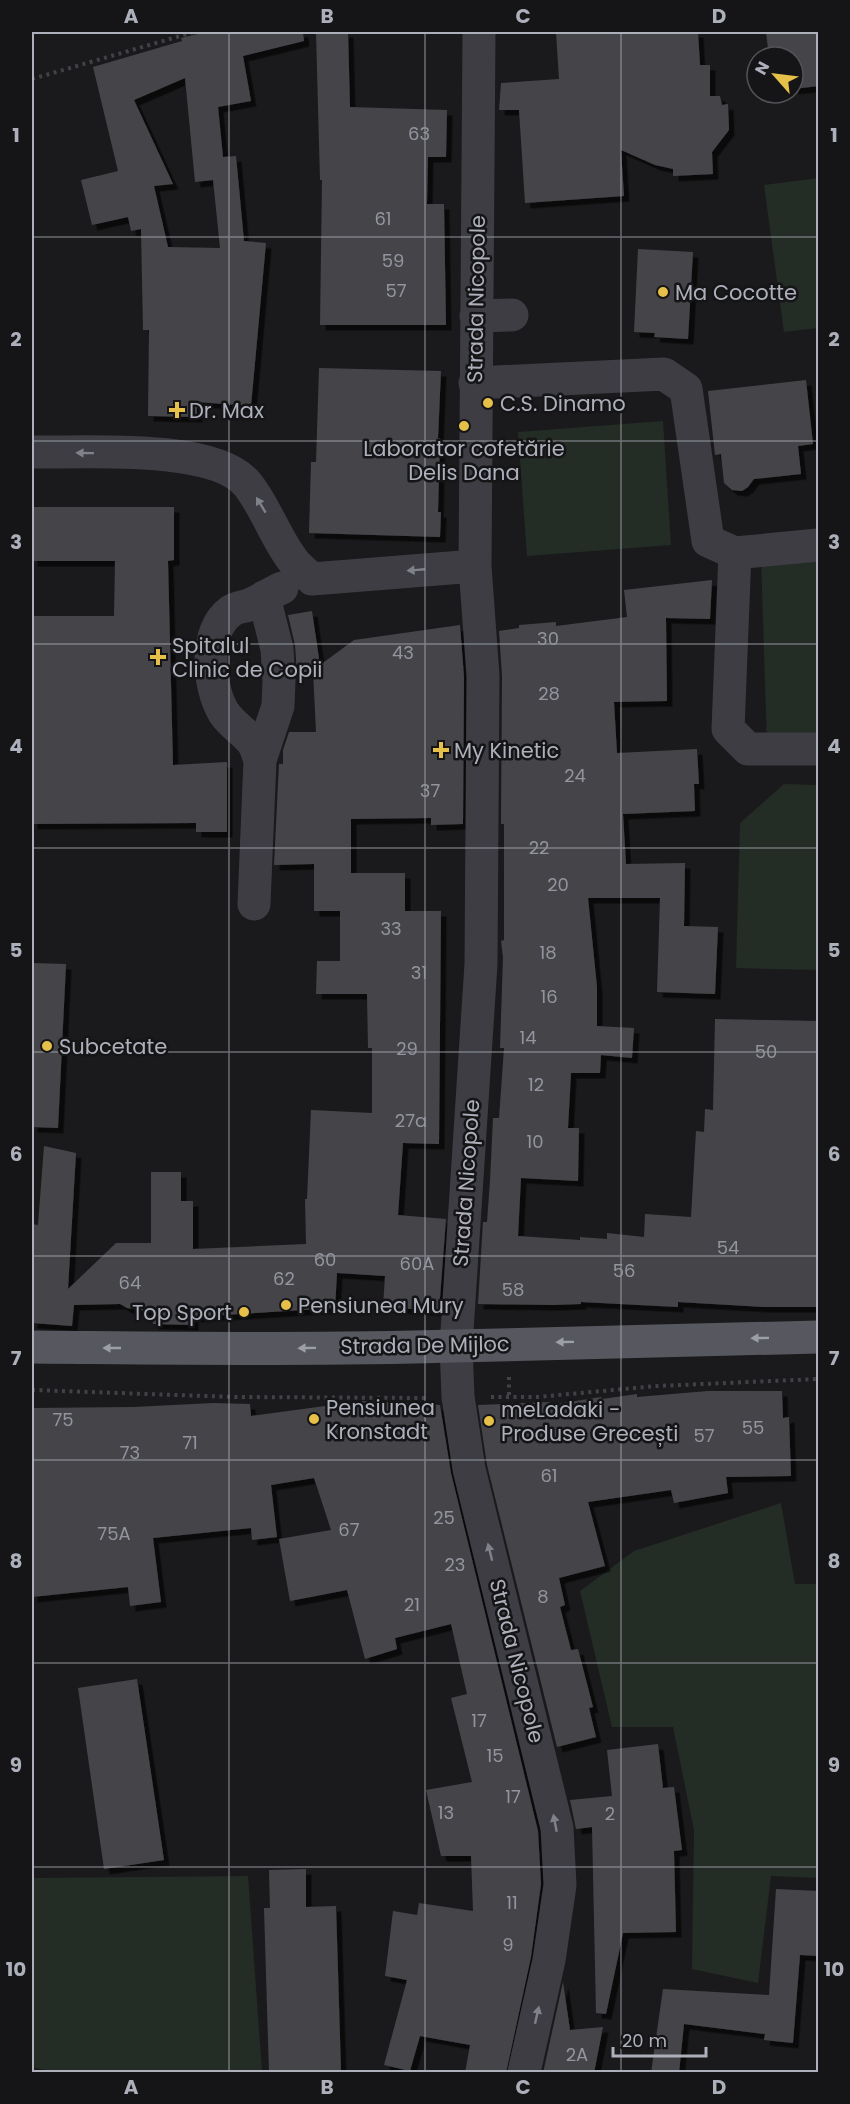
<svg xmlns="http://www.w3.org/2000/svg" width="850" height="2104" viewBox="0 0 850 2104" font-family="Poppins,sans-serif">
<style>
.green{fill:#242c26}
.building{fill:#444549;fill-rule:evenodd;filter:url(#shadow)}
.lines{fill:none;stroke-linecap:round;stroke-linejoin:round}
.path{stroke:#414247;stroke-width:4;stroke-dasharray:3 4.5;stroke-linecap:butt}
.minor{stroke:#3d3d43;stroke-width:33}
.major{stroke:#57585f;stroke-width:33}
.oneway{fill:#80828a}
.oneway2{fill:#9c9ea8}
.grid{fill:none;stroke:#adb0ba;stroke-width:1.5;stroke-opacity:0.55}
.poi-dot{fill:#e6c048;stroke:#151517;stroke-width:2}
.labels{text-anchor:middle;dominant-baseline:central;stroke-width:5;stroke-linejoin:round;paint-order:stroke}
.number-label{font-size:18px;fill:#93959e}
.poi-label{font-size:21px;fill:#adb0ba;stroke:#151517;text-anchor:start}
.street-label{font-size:21px;fill:#adb0ba;stroke:#151517}
.neatline{fill:none;stroke:#adb0ba;stroke-width:2}
.grid-label{font-size:20px;text-anchor:middle;font-weight:bold;fill:#adb0ba}
</style>
<defs>
<filter id="shadow"><feDropShadow dx="5.5" dy="5.5" stdDeviation="0" flood-color="#0009"/></filter>
</defs>
<rect width="100%" height="100%" fill="#1a1a1c"/>
<path class="green" d="M818 178V328L784 332 764 185Z
M663 421 671 545 527 556 518 432Z
M818 556V743L767 745 761 558Z
M784 784 818 785V970L736 968 740 823Z
M781 1503 795 1584H818V1878L771 1876 758 1983 692 1969 694 1830 673 1727H612L580 1591 634 1551Z
M248 1876 262 2072H54L32 2067V1878Z"/>
<path class="building" d="M206 32H303L304 41 243 56 251 101 218 107 223 157 236 156 244 241 266 243 251 406 197 402V417L148 416 149 330H143L141 229 131 231 128 217 92 225 81 180 118 171 93 67 182 41 181 38ZM185 78 195 182 213 180 220 248 168 247 154 186 173 184 134 100Z
M316 32H348L350 107 447 110 446 157H428L427 204H444L446 325H320L322 180H320Z
M556 32H698L700 65H710V96H720L722 105 728 104 729 130 712 152 713 174 673 176V169L655 165 621 150 624 196 525 203 519 110H499L501 83 559 79Z
M766 32H819V86L793 89V57H769Z
M638 249 693 252 688 339 654 337 655 333 634 332Z
M319 368 441 371 438 438H440L438 512H441L440 537 309 533 311 462H316Z
M806 380 813 444 798 446 801 474 754 479 748 487 742 491 732 490 724 483 721 454 715 455 708 391Z
M32 507H174V560L168 561 173 765 227 762V832H196V823L32 824V616H114L115 561H32Z
M712 580 710 619 666 618 667 701 614 702 617 753 697 749 699 784H694L695 811 623 814 626 864 685 863 684 926 718 927 715 994 657 992 660 898H588L597 987V1026L634 1028 632 1058 601 1055 600 1073H571L568 1128H579L578 1181 521 1178 518 1236 580 1240V1237L607 1239V1233L644 1237 645 1214 691 1217 696 1131 704 1132 705 1109 713 1110 715 1019 819 1021V1307H764L678 1302V1307L581 1302V1304L554 1305 478 1304 483 1222H487L490 1181 493 1118H499L504 1048H500L503 957 501 941 504 940V824H501L502 676 499 631 519 628V625L556 622V626L627 617 624 590Z
M312 611 320 665 354 640 460 625 464 677 463 824 431 825V818L351 819V873H405V911H441L439 1144 403 1143 398 1215 446 1219 439 1311 383 1307 385 1276 337 1273 335 1308 193 1317V1325L153 1324 152 1312 127 1308 120 1304 74 1305 72 1326 32 1323V1224L38 1225 44 1146 76 1153 68 1289 116 1243H151V1172H181V1201H193V1249L306 1244 305 1199H307L311 1110 372 1113V1048H368L367 994H316L317 961H340V911H314V864L274 865 279 764H283V750L289 732H316L313 671 297 673 295 645 288 615Z
M32 963 66 964 58 1128 32 1127Z
M708 1391H782L783 1418 789 1417 791 1476 726 1477 728 1493 674 1503 671 1490 588 1502 605 1566 559 1578 565 1605 560 1607 571 1650 578 1649 593 1707 589 1708 596 1737 557 1747 487 1465 478 1405 550 1402V1405L601 1397 602 1399 637 1394V1397Z
M362 1401 440 1405 451 1473 538 1831 541 1884 531 1957 506 2073H465L470 2045 420 2036 410 2071 384 2065 407 1980 385 1976 393 1911 417 1915 419 1903 473 1911 471 1856H441L426 1790 472 1782 451 1698 467 1694 451 1624 395 1638 397 1649 365 1659 347 1590 290 1601 279 1539 331 1530 314 1478 271 1485 277 1537 252 1540 251 1528 153 1538 161 1602 130 1606 128 1587 32 1597V1408L134 1407 213 1403 250 1404 251 1416Z
M137 1679 164 1860 104 1869 78 1688Z
M658 1744 663 1788 674 1787 682 1850 674 1851 676 1932 623 1933 606 2014 596 2013 592 1827 576 1829 570 1800 612 1796 607 1750Z
M306 1869V1907L336 1906 341 2071 269 2073 264 1908H270L269 1870Z
M776 1889 819 1891V1956L800 1955 793 2043 764 2040 765 2034 684 2024 679 2073H651L663 1989 769 1995Z
M563 1982 570 2030 603 2027 594 2073H543Z"/>
<g class="lines">
<path class="path" d="M32 79 194 32
M509 1377V1397
M32 1390 234 1397 427 1398
M491 1397H537L657 1386 818 1379"/>
<path class="minor" d="M479 32 475 566 483 676 481 964 456 1346 458 1397 469 1469 557 1828 560 1885 549 1960 524 2072
M476 316 512 315
M475 383 664 374 686 389 708 541 735 553 818 545
M32 452C82 453 216 443 248 485 267 509 276 540 295 563 300 569 307 574 312 579L475 566
M735 553 728 729 748 749H818
M260 760C258 755 256 747 253 743 246 733 232 725 224 713 208 687 203 631 231 611 236 607 243 607 249 605 260 600 271 593 282 588
M254 904 260 760 278 706 279 681 277 649 264 597"/>
<path class="major" d="M32 1347C172 1348 314 1350 455 1346 576 1342 697 1339 818 1337"/>
</g>
<defs><path id="oneway-solid" d="M-6-.8H1V-3.2L6.5 0L1 3.2V.8H-6Z" transform="scale(1.5)"/></defs>
<g class="oneway">
<use href="#oneway-solid" transform="translate(85 453) rotate(-179)"/>
<use href="#oneway-solid" transform="translate(261 505) rotate(-121)"/>
<use href="#oneway-solid" transform="translate(416 570) rotate(175)"/>
<use href="#oneway-solid" transform="translate(490 1552) rotate(-104)"/>
<use href="#oneway-solid" transform="translate(555 1823) rotate(-101)"/>
<use href="#oneway-solid" transform="translate(537 2015) rotate(-77)"/>
</g>
<g class="oneway2">
<use href="#oneway-solid" transform="translate(760 1338) rotate(179)"/>
<use href="#oneway-solid" transform="translate(565 1342) rotate(179)"/>
<use href="#oneway-solid" transform="translate(112 1348) rotate(-180)"/>
<use href="#oneway-solid" transform="translate(307 1348) rotate(179)"/>
</g>
<path class="grid" d="M229 32V2072M425 32V2072M621 32V2072M32 237H818M32 441H818M32 644H818M32 848H818M32 1052H818M32 1256H818M32 1460H818M32 1663H818M32 1867H818"/>
<g class="poi-dot">
<circle cx="663" cy="292" r="6"/>
<circle cx="488" cy="403" r="6"/>
<path d="M174 401h6v6h6v6h-6v6h-6v-6h-6v-6h6z"/>
<circle cx="464" cy="426" r="6"/>
<path d="M155 648h6v6h6v6h-6v6h-6v-6h-6v-6h6z"/>
<path d="M438 741h6v6h6v6h-6v6h-6v-6h-6v-6h6z"/>
<circle cx="47" cy="1046" r="6"/>
<circle cx="286" cy="1305" r="6"/>
<circle cx="244" cy="1312" r="6"/>
<circle cx="314" cy="1419" r="6"/>
<circle cx="489" cy="1421" r="6"/>
</g>
<g class="labels">
<g class="number-label">
<text x="419" y="133">63</text>
<text x="383" y="218">61</text>
<text x="393" y="260">59</text>
<text x="396" y="290">57</text>
<text x="548" y="638">30</text>
<text x="403" y="652">43</text>
<text x="549" y="693">28</text>
<text x="575" y="775">24</text>
<text x="430" y="790">37</text>
<text x="539" y="847">22</text>
<text x="558" y="884">20</text>
<text x="391" y="928">33</text>
<text x="548" y="952">18</text>
<text x="419" y="972">31</text>
<text x="549" y="996">16</text>
<text x="528" y="1037">14</text>
<text x="407" y="1048">29</text>
<text x="766" y="1051">50</text>
<text x="536" y="1084">12</text>
<text x="411" y="1120">27a</text>
<text x="535" y="1141">10</text>
<text x="728" y="1247">54</text>
<text x="325" y="1259">60</text>
<text x="417" y="1263">60A</text>
<text x="624" y="1270">56</text>
<text x="284" y="1278">62</text>
<text x="130" y="1282">64</text>
<text x="513" y="1289">58</text>
<text x="63" y="1419">75</text>
<text x="753" y="1427">55</text>
<text x="704" y="1435">57</text>
<text x="190" y="1442">71</text>
<text x="130" y="1452">73</text>
<text x="549" y="1475">61</text>
<text x="444" y="1517">25</text>
<text x="349" y="1529">67</text>
<text x="114" y="1533">75A</text>
<text x="455" y="1564">23</text>
<text x="543" y="1596">8</text>
<text x="412" y="1604">21</text>
<text x="479" y="1720">17</text>
<text x="495" y="1755">15</text>
<text x="513" y="1796">17</text>
<text x="446" y="1812">13</text>
<text x="610" y="1813">2</text>
<text x="512" y="1902">11</text>
<text x="508" y="1944">9</text>
<text x="577" y="2054">2A</text>
</g>
<g class="poi-label">
<text x="675" y="292">Ma Cocotte</text>
<text x="500" y="403">C.S. Dinamo</text>
<text x="189" y="410">Dr. Max</text>
<text x="464" y="448" text-anchor="middle">Laborator cofetărie<tspan x="464" dy="24">Delis Dana</tspan></text>
<text x="172" y="645">Spitalul<tspan x="172" dy="24">Clinic de Copii</tspan></text>
<text x="454" y="750">My Kinetic</text>
<text x="59" y="1046">Subcetate</text>
<text x="298" y="1305">Pensiunea Mury</text>
<text x="232" y="1312" text-anchor="end">Top Sport</text>
<text x="326" y="1407">Pensiunea<tspan x="326" dy="24">Kronstadt</tspan></text>
<text x="501" y="1409">meLadaki -<tspan x="501" dy="24">Produse Grecești</tspan></text>
</g>
<g class="street-label">
<text transform="translate(476 299) rotate(-89)">Strada Nicopole</text>
<text transform="translate(466 1183) rotate(-86)">Strada Nicopole</text>
<text transform="translate(425 1345) rotate(-1)">Strada De Mijloc</text>
<text transform="translate(517 1661) rotate(76)">Strada Nicopole</text>
</g>
</g>
<rect width="850" height="2104" fill="none" stroke="#151517" stroke-width="66"/>
<g transform="translate(775 75) rotate(298)"><circle r="28" fill="#151517" stroke="#525358" stroke-width="1.5"/>
<path d="M0-4.5L10 22L0 15L-10 22Z" fill="#e6c048"/>
<text y="-9" font-size="16" font-weight="bold" text-anchor="middle" fill="#adb0ba">N</text>
</g>
<path d="M613 2047v9h93v-9" fill="none" stroke="#adb0ba" stroke-width="3"/>
<text x="622" y="2047" font-size="18" fill="#adb0ba" stroke="#151517" stroke-width="4.5" paint-order="stroke">20 m</text>
<rect x="33" y="33" width="784" height="2038" class="neatline"/>
<g class="grid-label">
<text x="131" y="23">A</text>
<text x="327" y="23">B</text>
<text x="523" y="23">C</text>
<text x="719" y="23">D</text>
<text x="16" y="142">1</text>
<text x="834" y="142">1</text>
<text x="16" y="346">2</text>
<text x="834" y="346">2</text>
<text x="16" y="549">3</text>
<text x="834" y="549">3</text>
<text x="16" y="753">4</text>
<text x="834" y="753">4</text>
<text x="16" y="957">5</text>
<text x="834" y="957">5</text>
<text x="16" y="1161">6</text>
<text x="834" y="1161">6</text>
<text x="16" y="1365">7</text>
<text x="834" y="1365">7</text>
<text x="16" y="1568">8</text>
<text x="834" y="1568">8</text>
<text x="16" y="1772">9</text>
<text x="834" y="1772">9</text>
<text x="16" y="1976">10</text>
<text x="834" y="1976">10</text>
<text x="131" y="2094">A</text>
<text x="327" y="2094">B</text>
<text x="523" y="2094">C</text>
<text x="719" y="2094">D</text>
</g>
</svg>
